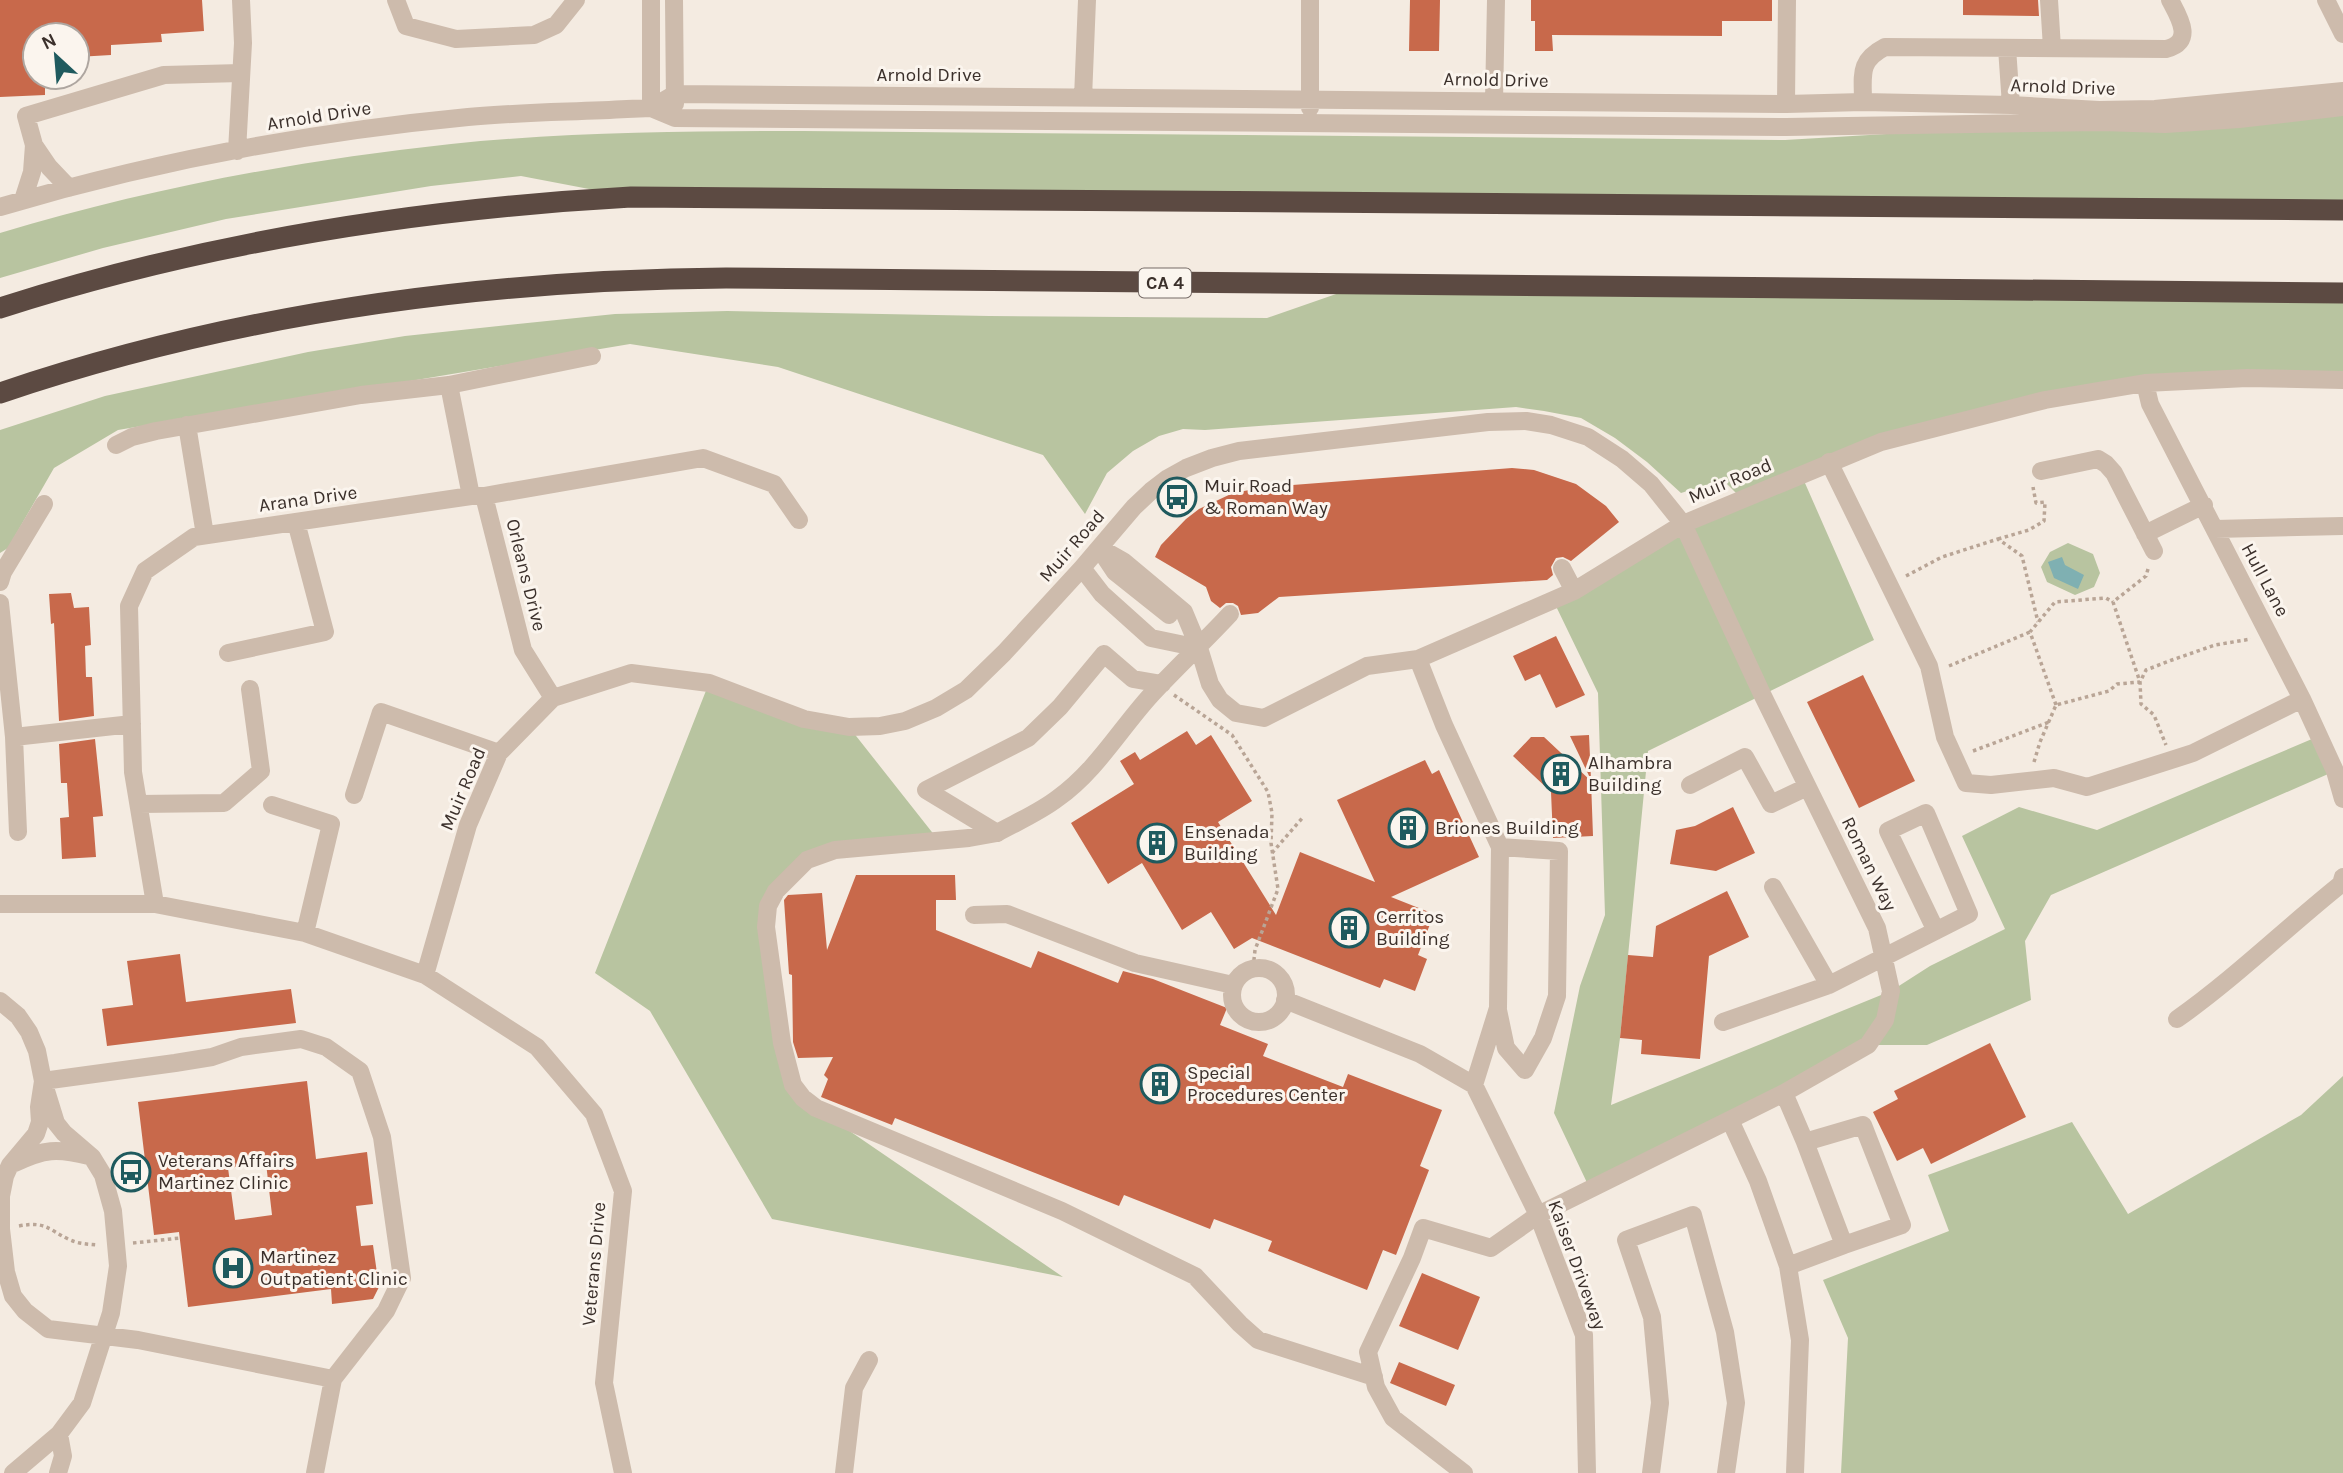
<svg xmlns="http://www.w3.org/2000/svg" width="2343" height="1473" viewBox="0 0 2343 1473" font-family="Karla,sans-serif">
<style>
.green{fill:#b8c4a0}
.water{fill:#7fb0b2}
.building{fill:#c8694b;fill-rule:evenodd}
.lines{fill:none;stroke-linecap:round;stroke-linejoin:round}
.path{stroke:#b9a596;stroke-width:3.5;stroke-dasharray:3.5 3.5;stroke-linecap:butt}
.minor{stroke:#cdbbac;stroke-width:18}
.highway{stroke:#5c4a42;stroke-width:21}
.labels{text-anchor:middle;dominant-baseline:central;stroke-width:6;stroke-linejoin:round;paint-order:stroke}
.shield{fill:#fbf5ee;stroke:#756b66;stroke-width:2}
.shield-label{font-size:18px;font-weight:bold;fill:#3b302b}
.street-label{font-size:19px;fill:#3b302b;stroke:#fbf5ee}
.poi-label{font-size:19px;fill:#3b302b;stroke:#fbf5ee;text-anchor:start}
</style>
<rect width="100%" height="100%" fill="#f4ebe1"/>
<path class="green" d="M2343 107V210L631 197 521 176 431 186 226 219 103 248 0 278V233C146 189 299 160 451 144 568 132 686 131 804 131L1785 140Z
M1362 285 2343 293V380L2247 378 2045 400 1801 474 1874 640 1648 751 1620 1038 1611 1105 1891 991 1930 966 2005 929 1962 836 2019 807 2097 830 2319 736 2335 771 2051 895 2025 941 2031 1000 1927 1045H1868L1590 1189 1554 1113 1580 986 1605 915 1598 693 1553 600 1741 498 1723 480 1681 493 1647 462 1615 438 1581 418 1544 411 1516 407 1205 430 1183 429 1159 436 1133 451 1107 473 1085 514 1043 455 778 367 630 344 118 430 54 468 8 548 0 553V430L105 396 308 352 405 336 508 325 615 314 727 311 989 316 1267 318Z
M2068 543 2093 554 2100 573 2094 587 2075 595 2047 582 2041 567 2050 552Z
M709 683 849 727 939 841 821 854 768 906 788 1070 816 1108 1063 1277 772 1219 650 1011 595 973Z
M2343 1076V1473H1841L1848 1338 1823 1280 1949 1231 1928 1175 2072 1122 2128 1214 2301 1115Z"/>
<path class="water" d="M2062 557 2065 565 2084 575 2078 589 2054 578 2048 562Z"/>
<path class="building" d="M0 0H202L204 31 161 34 162 42 111 45V55L77 57V35H35V77H45V95L0 97Z
M1410 0H1440L1439 51H1409Z
M1531 0H1772V21H1722V36L1552 35 1553 51H1535V21H1531Z
M1963 0H2038L2039 16 1963 15Z
M1512 468 1534 470 1576 484 1606 506 1619 522 1571 561 1563 557 1556 558 1551 567 1553 575 1547 580 1279 597 1258 613 1241 615 1238 606 1233 603H1226L1220 608 1211 601 1206 587 1155 557 1161 545 1186 519 1199 509 1233 493 1266 487Z
M71 593 74 608 89 607 91 645 85 646 86 677H92L94 716 59 721 54 623 51 624 49 594Z
M1556 636 1585 695 1556 708 1540 674 1525 681 1513 656Z
M1863 675 1915 781 1859 808 1807 702Z
M1187 731 1196 745 1211 735 1252 801 1218 822 1276 915 1300 852 1375 882 1337 800 1425 760 1432 774 1439 770 1479 857 1391 897 1434 914 1418 955 1427 959 1415 991 1384 979 1380 988 1252 938 1234 949 1211 912 1182 930 1142 863 1108 884 1071 823 1134 784 1120 761 1135 752 1140 760Z
M1589 735 1591 780 1570 736Z
M1531 737H1544L1591 781 1593 836 1553 838 1551 792 1513 756Z
M95 739 103 816 93 817 96 857 62 859 60 818 69 817 67 783H61L59 744Z
M1733 807 1755 853 1716 871 1670 864 1676 830 1695 826Z
M856 875H955L956 900H936V930L1031 968 1038 951 1118 983 1123 971 1153 979 1227 1008 1220 1025 1268 1044 1263 1056 1343 1087 1348 1074 1442 1110 1420 1166 1429 1170 1396 1255 1383 1250 1367 1290 1268 1251 1272 1241 1214 1219 1210 1229 1124 1195 1119 1206 895 1118 892 1125 821 1097 828 1079 824 1075 833 1057 798 1058 793 1042 792 975 789 974 784 900 788 895 822 893 827 950Z
M1727 891 1749 937 1709 956 1700 1059 1641 1054 1642 1040 1620 1038 1628 955 1653 957 1656 926Z
M180 954 186 1002 291 989 296 1023 107 1046 102 1009 133 1005 127 961Z
M1990 1043 2026 1117 1931 1164 1923 1148 1897 1161 1873 1112 1898 1099 1894 1091Z
M307 1081 316 1159 367 1152 373 1204 356 1206 361 1246 373 1245 379 1287 373 1299 332 1304 331 1289 188 1307 179 1232 154 1235 138 1102ZM266 1163 272 1215 235 1220 228 1168Z
M1422 1273 1480 1297 1458 1350 1399 1326Z
M1399 1362 1455 1385 1446 1406 1390 1383Z"/>
<g class="lines">
<path class="path" d="M1998 539 2029 530 2044 521 2045 502 2036 503 2033 487
M2148 569 2146 576 2113 602 2140 682 2141 704 2154 715 2166 745
M1906 576 1942 557 1998 539 2022 556 2038 622
M1949 666 2030 632
M1174 695 1232 735 1268 792 1272 813 1271 843 1278 889 1255 950 1253 969
M2056 705 2030 632 2055 602 2106 598 2113 602
M1973 751 2049 722
M2034 762 2040 742 2056 705 2109 691 2117 684 2140 682 2146 670 2172 660 2215 645 2251 639
M1272 853 1304 816
M19 1226C45 1221 48 1229 68 1239 78 1244 87 1244 97 1245
M133 1243 180 1238"/>
<path class="minor" d="M396 0 406 26 456 39 534 35 556 25 576 0
M651 0V108
M674 0 675 104
M2049 0 2052 48
M2326 0 2343 34
M2007 48 2011 105
M1083 98 1087 0
M1494 101 1496 0
M1863 102C1863 75 1858 61 1885 47L2166 49C2195 42 2179 17 2170 0
M1786 104 1787 0
M651 108 675 94 1786 104 1863 102 2011 105 2099 110 2155 109 2343 91
M1310 108V0
M34 145 26 116 164 75 241 73
M237 151 243 43 241 0
M23 200 32 172 34 145 49 167 69 188
M0 207C152 162 310 132 468 117 521 112 574 112 627 109L651 108 675 118 1786 127 2101 122 2165 124 2239 119 2343 107
M2145 383 2150 404 2302 699 2335 771 2343 799
M449 385 471 496
M187 425 205 535
M116 445 132 437 156 431 361 395 449 385 592 356
M1829 462 1929 666 1945 737 1966 783 1991 785 2054 778 2087 787 2193 753 2302 699
M2041 471 2098 459 2106 464 2114 473 2154 551
M484 496 523 650 553 698
M2215 529 2343 526
M2145 534 2204 505
M1100 548 1123 561 1184 612 1199 648 1210 684 1220 700 1236 713 1264 718 1367 666 1418 659
M1101 551 1115 572 1169 615
M1082 568 1102 594 1151 638 1199 648
M1562 568 1574 591
M0 582 3 572 44 504
M0 603 14 737 18 832
M228 653 325 632 296 522
M1162 684 1133 679 1104 654 1060 707 1028 738 926 790 997 833C1017 822 1040 812 1058 798 1096 771 1120 729 1151 695 1177 667 1204 642 1230 614
M14 737 132 724
M1690 785 1745 757 1771 804 1807 787
M354 795 381 712 499 753
M139 804 224 803 261 771 250 689
M272 805 331 824 305 933
M997 833 969 838 835 850 807 860 776 891 768 906 766 927 782 1043 793 1085 803 1098 816 1108 1062 1211 1195 1276 1240 1324 1258 1340 1374 1377
M1773 887 1829 985
M0 904H155L305 933 425 975 537 1047 594 1114 623 1191 604 1383 623 1473
M155 904 133 772 129 606 145 571 194 537 471 496H484L703 458 774 484 799 520
M974 915 1007 914 1135 963 1233 985
M1232 995a27 27 0 1 1 54 0a27 27 0 1 1-54 0Z
M425 975 468 825 499 753 553 698 631 673 709 683 804 719 849 727 880 726 905 721 936 708 966 690 1004 653 1082 568 1134 507 1151 491 1168 478 1186 468 1212 458 1239 451 1488 422 1526 421 1551 425 1588 437 1622 459 1651 484 1683 524 1762 694 1877 928 1891 991 1885 1020 1868 1045 1784 1093 1538 1215 1491 1248 1423 1228 1412 1258 1368 1352 1376 1387 1393 1418 1464 1473
M1285 1000 1420 1054 1474 1085
M0 1001 18 1016 29 1032 37 1051 43 1081 56 1123 64 1133 92 1157 103 1175 113 1211 118 1266 111 1313 82 1403 59 1434 13 1473
M1498 1010 1506 1048 1525 1070 1543 1038 1557 996 1559 851 1500 847
M2177 1019C2235 978 2286 928 2341 884L2343 877
M1723 1022 1829 985 1969 914 1926 813 1888 831 1936 931
M43 1081 175 1063 212 1057 241 1047 301 1039 326 1047 360 1071 382 1137 402 1278 386 1311 333 1379 315 1473
M43 1081 39 1107 40 1122 36 1134 10 1165 5 1176 1 1196V1229L6 1272 13 1296 25 1311 48 1329 138 1340 333 1379
M1474 1085 1498 1008 1500 847 1444 725 1418 659 1574 591 1683 524 1881 442 2045 400 2145 383 2247 378 2343 380
M1474 1085 1538 1215 1584 1335 1587 1473
M1784 1093 1805 1142 1844 1245 1788 1266 1800 1340 1795 1473
M1730 1120 1758 1181 1788 1266
M1805 1142 1863 1125 1902 1225 1844 1245
M15 1163C44 1149 57 1148 89 1156
M58 1473 63 1456 59 1434
M844 1473 854 1388 869 1360
M1651 1473 1660 1403 1652 1317 1626 1240 1693 1215 1725 1332 1736 1403 1726 1473"/>
<path class="highway" d="M0 308C205 242 416 209 631 197L2343 210
M0 393C233 314 480 280 726 278L2343 293"/>
</g>
<defs>
<symbol id="bus-ring" viewBox="-11 -11 22 22"><circle r="9.5" fill="#fbf5ee" stroke="#1f5a5e" stroke-width="1.5"/><path d="M-5-6H5V4H4V6H2V4H-2V6H-4V4H-5ZM-3.5-4V0h7V-4ZM-3.5 1.2v1.5H-2V1.2ZM2 1.2v1.5H3.5V1.2Z" fill="#1f5a5e"/></symbol>
<symbol id="building-ring" viewBox="-11 -11 22 22"><circle r="9.5" fill="#fbf5ee" stroke="#1f5a5e" stroke-width="1.5"/><path d="M-4-6H4V6H1V3H-1V6H-4ZM-2.5-4.3h1.7v1.8h-1.7ZM.8-4.3h1.7v1.8H.8ZM-2.5-1h1.7V.8h-1.7ZM.8-1h1.7V.8H.8Z" fill="#1f5a5e"/></symbol>
<symbol id="hospital-ring" viewBox="-11 -11 22 22"><circle r="9.5" fill="#fbf5ee" stroke="#1f5a5e" stroke-width="1.5"/><path d="M-5-5h3v3.5h4V-5h3V5h-3V1.5h-4V5h-3Z" fill="#1f5a5e"/></symbol>
</defs>
<g fill-rule="evenodd">
<use href="#bus-ring" x="1155" y="475" width="44" height="44"/>
<use href="#building-ring" x="1539" y="752" width="44" height="44"/>
<use href="#building-ring" x="1386" y="806" width="44" height="44"/>
<use href="#building-ring" x="1135" y="821" width="44" height="44"/>
<use href="#building-ring" x="1327" y="906" width="44" height="44"/>
<use href="#building-ring" x="1138" y="1062" width="44" height="44"/>
<use href="#bus-ring" x="109" y="1150" width="44" height="44"/>
<use href="#hospital-ring" x="211" y="1246" width="44" height="44"/>
</g>
<g class="labels">
<rect class="shield" x="1139" y="268.5" width="52" height="29" rx="5"/>
<g class="shield-label">
<text x="1165" y="283">CA 4</text>
</g>
<g class="street-label">
<text x="929" y="75">Arnold Drive</text>
<text transform="translate(1496 80) rotate(1)">Arnold Drive</text>
<text transform="translate(2063 87) rotate(2)">Arnold Drive</text>
<text transform="translate(319 116) rotate(-9)">Arnold Drive</text>
<text transform="translate(1730 481) rotate(-23)">Muir Road</text>
<text transform="translate(308 499) rotate(-8)">Arana Drive</text>
<text transform="translate(1072 546) rotate(-49)">Muir Road</text>
<text transform="translate(526 575) rotate(76)">Orleans Drive</text>
<text transform="translate(2265 580) rotate(62)">Hull Lane</text>
<text transform="translate(463 789) rotate(-67)">Muir Road</text>
<text transform="translate(1869 864) rotate(64)">Roman Way</text>
<text transform="translate(594 1264) rotate(-85)">Veterans Drive</text>
<text transform="translate(1577 1265) rotate(70)">Kaiser Driveway</text>
</g>
<g class="poi-label">
<text x="1204" y="486">Muir Road<tspan x="1204" dy="22">&amp; Roman Way</tspan></text>
<text x="1588" y="763">Alhambra<tspan x="1588" dy="22">Building</tspan></text>
<text x="1435" y="828">Briones Building</text>
<text x="1184" y="832">Ensenada<tspan x="1184" dy="22">Building</tspan></text>
<text x="1376" y="917">Cerritos<tspan x="1376" dy="22">Building</tspan></text>
<text x="1187" y="1073">Special<tspan x="1187" dy="22">Procedures Center</tspan></text>
<text x="158" y="1161">Veterans Affairs<tspan x="158" dy="22">Martinez Clinic</tspan></text>
<text x="260" y="1257">Martinez<tspan x="260" dy="22">Outpatient Clinic</tspan></text>
</g>
</g>
<g transform="translate(56 56) rotate(334)"><circle r="33" fill="#fbf5ee" stroke="#aea6a0" stroke-width="2"/>
<path d="M0-5L12 26L0 18L-12 26Z" fill="#1f5a5e"/>
<text y="-10" font-size="19" font-weight="bold" text-anchor="middle" fill="#3b302b">N</text>
</g>
</svg>
